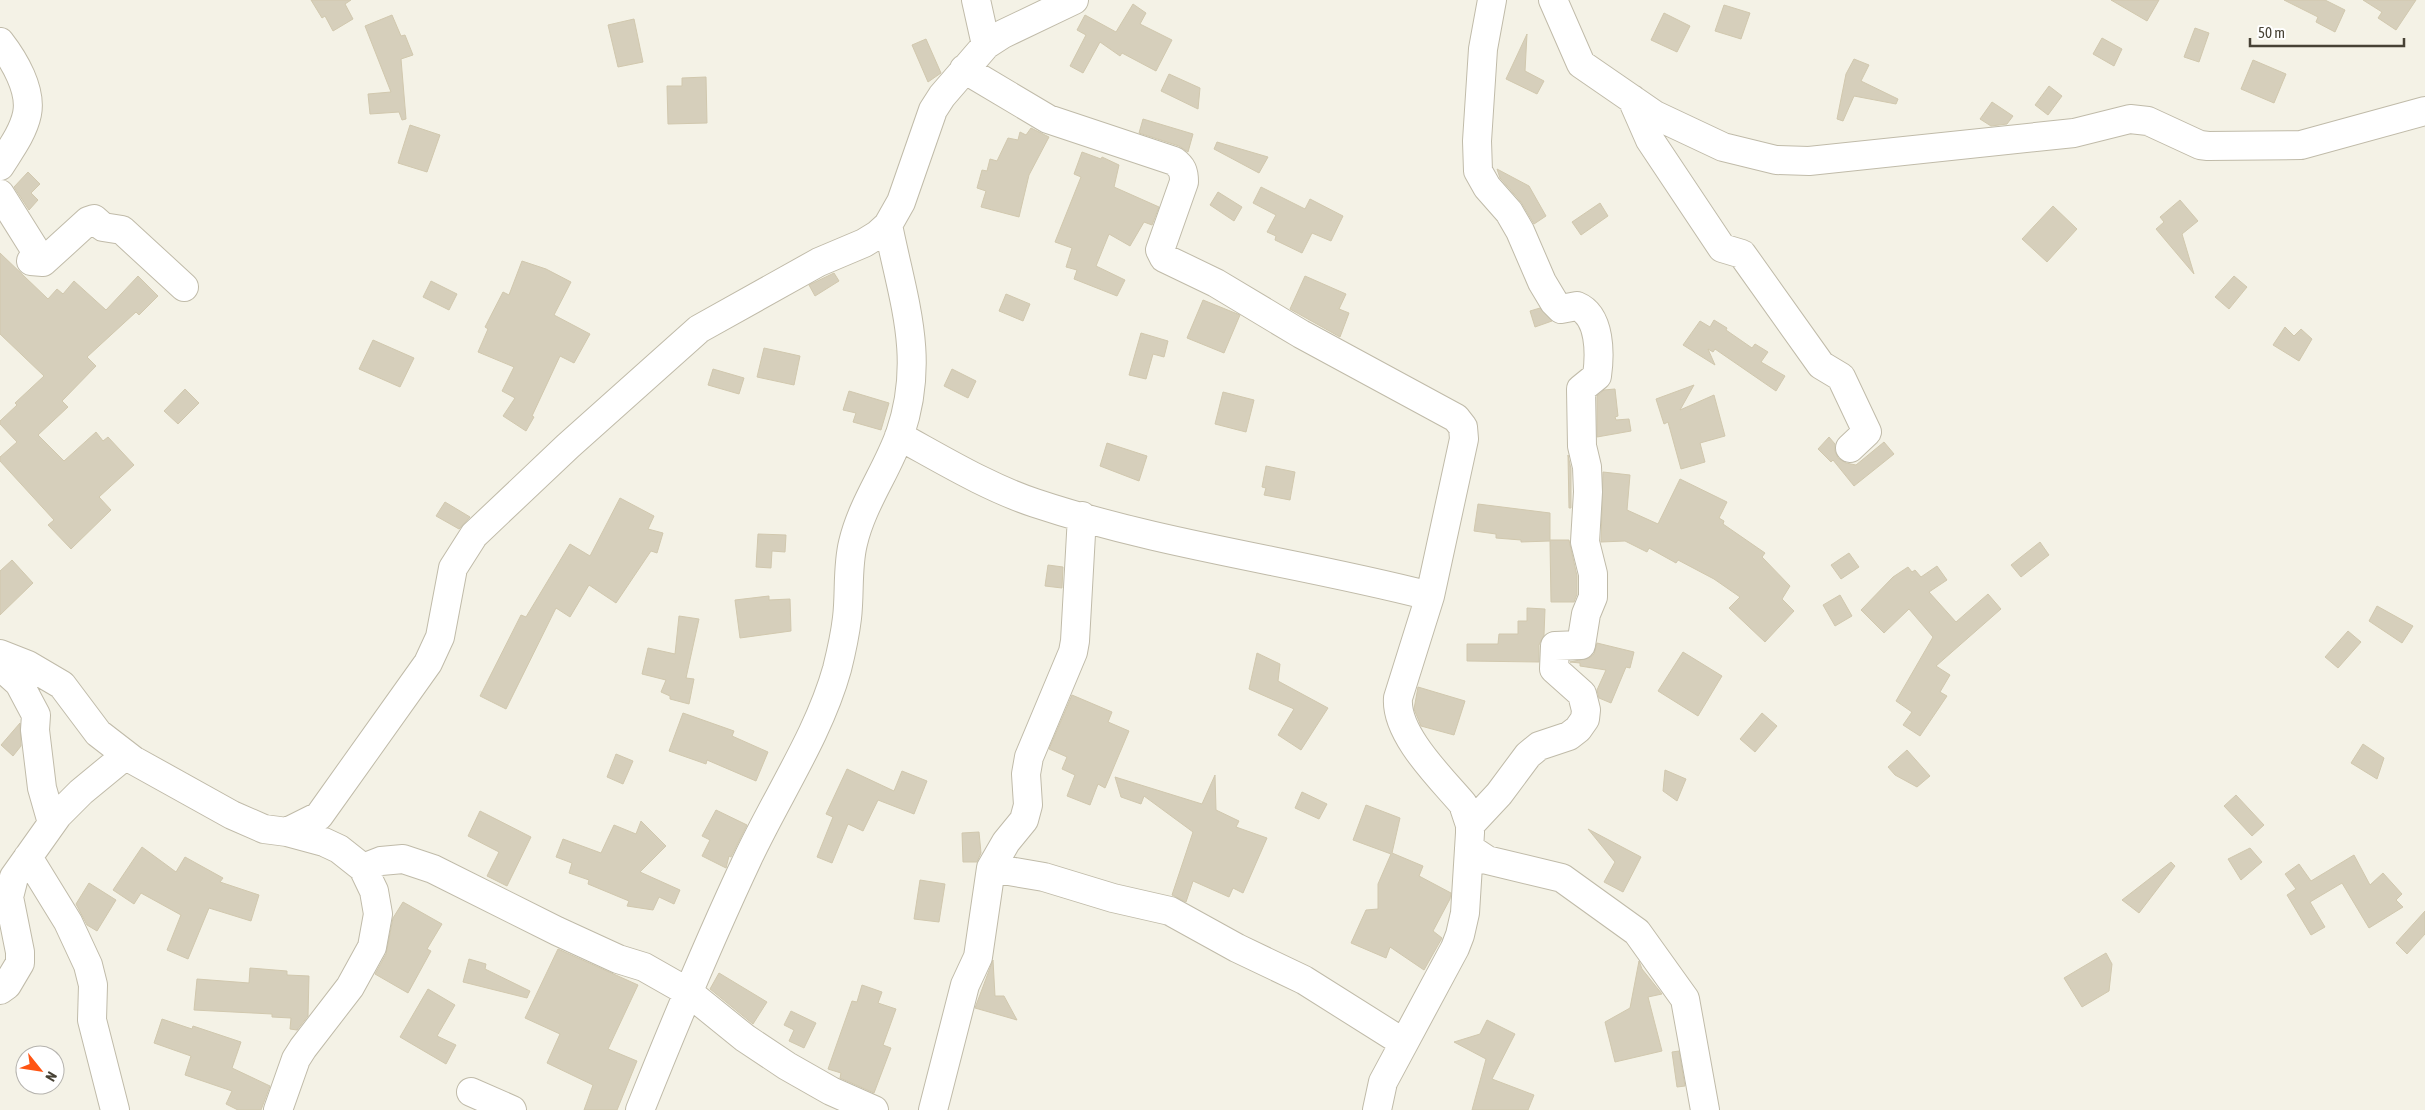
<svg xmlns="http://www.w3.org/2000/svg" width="2425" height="1110" viewBox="0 0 2425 1110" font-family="'Asap Condensed',sans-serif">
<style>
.building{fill:#d6cfbb;stroke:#d1c8ae}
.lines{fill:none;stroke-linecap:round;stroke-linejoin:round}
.minor-casing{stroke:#c0bba9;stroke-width:30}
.minor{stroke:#fff;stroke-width:28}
</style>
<rect width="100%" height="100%" fill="#f4f2e6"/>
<path class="building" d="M311 0H351L345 4 353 19 333 31 325 16 322 18Z
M2111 0H2159L2147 21Z
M2284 0H2325L2345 10 2335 32 2316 22 2318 17Z
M2363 0H2416L2396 30 2378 18 2382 12Z
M1133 4 1146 13 1140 24 1172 40 1156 71 1122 53 1120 56 1100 42 1083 73 1070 66 1086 35 1077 30 1085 15 1116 32Z
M1724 5 1750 13 1741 39 1715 31Z
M1664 13 1690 26 1677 52 1651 40Z
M392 15 401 36 405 35 413 55 401 59 406 119 402 120 399 112 370 114 368 94 391 92 365 26Z
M634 19 643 62 618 67 608 25Z
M2195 28 2209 33 2199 62 2184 57Z
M1527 34 1525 71 1544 81 1537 94 1506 79Z
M2102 38 2122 49 2114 66 2093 54Z
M926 39 941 73 928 82 912 45Z
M1854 59 1869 65 1861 81 1898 99 1896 104 1854 96 1843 121 1837 119 1846 74Z
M2253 60 2286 74 2274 103 2241 89Z
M1169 74 1200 88 1198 109 1161 91Z
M706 77 707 123 668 124 667 86H682V78Z
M2049 86 2062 96 2048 115 2035 105Z
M1992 102 2013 116 2007 124 1991 126 1980 119Z
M1143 119 1193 134 1188 152 1179 146 1139 133Z
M410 125 440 135 427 172 398 163Z
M1031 128 1049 137 1029 175 1019 217 981 207 986 191 977 188 982 170 987 171 990 159 997 161 1008 138 1018 140 1020 132 1026 135Z
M1217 142 1268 157 1259 173 1214 149Z
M1082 152 1101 159 1102 157 1119 165 1114 187 1159 207 1152 225 1144 222 1130 246 1109 234 1096 266 1125 280 1117 296 1074 279 1077 270 1066 267 1072 248 1055 242 1081 177 1074 174Z
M1497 169 1529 186 1546 216 1534 224 1521 202 1500 178Z
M28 172 40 184 31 193 38 200 29 210 14 187Z
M1261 187 1305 209 1310 199 1343 216 1331 241 1312 233 1302 253 1275 240 1276 236 1267 232 1276 215 1253 203Z
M1218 192 1242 207 1234 221 1210 205Z
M2180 200 2198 221 2182 234 2194 274 2156 229 2164 222 2160 217Z
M1600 203 1608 216 1581 235 1572 222Z
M2053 206 2077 229 2047 262 2022 239Z
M0 253 48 299 57 289 63 294 74 281 106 310 138 276 158 296 139 315 136 312 87 357 96 366 62 401 68 407 38 435 64 461 96 432 103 441 108 437 134 465 99 497 111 510 71 549 48 525 54 520 0 461V457L17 442 0 424V421L17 405 15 403 44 376 0 334Z
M522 261 546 269 571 282 554 315 590 334 574 363 560 356 532 416 534 417 526 431 503 416 515 398 502 391 514 367 478 352 488 329 485 327 503 292 509 295Z
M834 273 839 281 815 296 809 285Z
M1305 276 1346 294 1339 309 1349 313 1340 337 1290 309Z
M2234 276 2247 287 2229 309 2215 297Z
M431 281 457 294 449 310 423 297Z
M1006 294 1030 304 1023 321 999 311Z
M1203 300 1240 315 1224 353 1187 338Z
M1540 308 1552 321 1535 327 1530 311Z
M1714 320 1727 328 1726 330 1752 348 1755 344 1768 352 1761 362 1785 376 1776 391 1715 349 1713 352 1708 349 1715 365 1683 345 1700 321 1710 327Z
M2285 327 2294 336 2301 329 2312 339 2299 361 2273 345Z
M1141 333 1168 341 1164 357 1153 354 1146 379 1129 375Z
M373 340 414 358 400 387 359 369Z
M764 348 800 356 794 385 757 377Z
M713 369 744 378 739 394 708 385Z
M952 369 976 381 968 398 944 386Z
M1694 385 1680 410 1714 395 1725 436 1700 443 1705 462 1681 469 1668 422 1664 424 1656 399Z
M185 389 199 403 178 424 164 411Z
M1615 389 1618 416 1615 417 1616 420 1629 419 1631 431 1597 437V396L1604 390Z
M849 391 889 403 881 430 853 422 856 413 843 410Z
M1223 392 1254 400 1246 432 1215 424Z
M1829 437 1835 444V451L1838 458 1846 463 1856 465 1884 442 1894 454 1854 486 1833 460 1831 462 1818 449Z
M1107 443 1147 456 1139 481 1100 466Z
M1568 455 1571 469V508H1569Z
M1266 466 1295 472 1290 500 1264 495 1266 488 1262 487Z
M1603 472 1630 475 1627 510 1658 524 1680 479 1727 502 1719 518 1724 521 1723 524 1765 553 1762 557 1790 586 1782 599 1794 611 1765 642 1729 608 1740 597 1714 579 1678 560 1676 563 1649 548 1647 552 1625 541 1601 542Z
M620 498 654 516 648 529 663 533 657 553 651 551 616 603 589 585 570 617 556 608 506 709 480 696 521 615 526 617 570 544 590 556Z
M445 502 470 517 459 529 436 516Z
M1478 504 1550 513V540H1569L1577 576V594L1574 602H1551L1550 541 1521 542V540L1496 538V534L1474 531Z
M758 534 786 535 785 552 772 551 771 568 756 567Z
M2040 542 2049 555 2021 577 2011 565Z
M1849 553 1859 567 1841 579 1831 565Z
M12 560 33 583 0 615V571Z
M1048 565 1063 567 1062 588 1045 586Z
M1937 566 1947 580 1929 592 1956 622 1988 594 2001 609 1936 666 1950 675 1940 692 1947 696 1920 736 1903 725 1912 712 1896 701 1933 637 1909 609 1884 633 1861 610 1893 577 1908 567 1912 572 1915 570 1921 577Z
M1840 595 1852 616 1835 626 1823 605Z
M769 596V600L790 599 791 631 740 638 735 600Z
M2377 606 2413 626 2402 643 2369 621Z
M1527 608 1545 609 1544 635 1539 645V662L1467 661V644H1498L1499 634H1518V621H1527Z
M679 616 699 619 686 678 694 679 689 704 670 699V696L661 692 666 680 642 674 648 648 675 654Z
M2348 631 2361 642 2338 668 2325 657Z
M1597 643 1634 652 1630 668 1626 667 1611 703 1599 698 1597 690 1606 670 1580 666V663L1570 662 1589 658 1594 654Z
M1683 652 1722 676 1698 716 1658 691Z
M1257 653 1280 664 1278 681 1328 708 1301 750 1278 735 1294 709 1249 689Z
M1418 687 1465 701 1454 735 1421 726 1414 709Z
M1072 695 1112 712 1108 722 1129 731 1105 788 1098 784 1090 805 1067 796 1075 775 1062 769 1067 757 1049 749Z
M683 713 734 731 732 736 768 752 756 781 707 760 706 764 669 751Z
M1762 713 1777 726 1755 752 1740 739Z
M20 723 21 746 13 756 1 745Z
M2363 744 2384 758 2377 779 2351 763Z
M1907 750 1930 776 1917 787 1895 775 1888 767Z
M616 754 633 761 623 784 607 777Z
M847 769 894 791 902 771 927 781 914 814 878 800 863 831 848 824 832 863 817 857 833 817 826 814Z
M1665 770 1686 779 1677 801 1663 791Z
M1215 775 1216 810 1239 821 1236 827 1267 838 1243 893 1233 888 1229 897 1193 881 1186 902 1172 895 1193 832 1144 796 1141 804 1121 797 1115 777 1202 804Z
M1302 792 1327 804 1319 819 1295 808Z
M2236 795 2264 825 2252 836 2224 806Z
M1366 805 1400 818 1392 853 1423 866 1419 876 1451 893 1450 899 1433 931 1442 938 1424 970 1390 947 1386 958 1351 943 1366 910 1378 909V884L1391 854 1353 840Z
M716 810 747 825 731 857 729 856 726 868 702 856 710 840 702 836Z
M480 811 531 837 507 886 487 876 499 852 468 836Z
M641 821 666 846 640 872 680 890 674 904 659 897 653 910 627 906 629 901 588 884 589 880 569 873 572 863 556 857 563 839 601 853 614 825 636 834Z
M1588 829 1641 857 1623 892 1604 882 1615 862Z
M979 832 981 853 977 862H963L962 833Z
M142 847 176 872 185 857 223 878 220 882 259 895 251 921 209 908 188 959 167 950 181 915 141 893 134 904 113 890Z
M2250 848 2262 862 2241 880 2228 859Z
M2354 855 2370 885 2383 873 2402 894 2396 900 2403 907 2369 928 2342 883 2310 902 2325 927 2311 935 2287 895 2296 889 2285 874 2299 864 2311 881Z
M2171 862 2175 866 2139 913 2122 900Z
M920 880 945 884 939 922 914 919Z
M89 883 116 900 97 931 87 925 76 904Z
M403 902 442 924 427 949 431 951 408 993 375 974 386 954 393 918Z
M2425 911V934L2407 954 2396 943Z
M558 949 638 985 608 1049 637 1061 617 1110H584L593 1085 547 1063 560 1034 525 1018Z
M2106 953 2112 964 2109 991 2082 1007 2064 978Z
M469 959 486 964 485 969 530 991 527 998 463 982Z
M993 960 995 996H1004L1017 1020 975 1008Z
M1639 961 1642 969 1662 994 1648 997 1662 1051 1615 1062 1605 1022 1630 1008Z
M250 968 287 971V975L309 976 308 1016 297 1030 290 1029 291 1018 272 1017V1014L194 1010 197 979 249 983Z
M719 973 767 1002 753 1024 710 989Z
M862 985 882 992 878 1003 896 1009 883 1045 891 1048 874 1093 840 1078 841 1073 828 1069 852 1001 857 1002Z
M428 989 455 1005 437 1036 456 1045 446 1064 400 1037Z
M791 1011 816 1023 804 1048 789 1041 794 1030 784 1025Z
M162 1019 192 1029 193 1026 241 1042 232 1068 270 1086 261 1110H238L226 1104 232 1091 185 1075 191 1056 154 1043Z
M1487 1020 1515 1034 1492 1079 1534 1095 1528 1110H1472L1486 1059 1454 1042 1480 1034Z
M1679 1051 1685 1086 1677 1087 1672 1052Z"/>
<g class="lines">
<defs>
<path id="minor" d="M976 0 986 45
M1553 0 1581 64 1655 115 1723 147 1776 160 1809 161 2074 133 2130 119 2148 121 2200 145 2208 146 2301 145 2425 111
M0 42C14 60 32 90 27 114 23 133 10 150 0 166
M964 69 1048 119 1174 161C1182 167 1184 171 1184 182L1160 250 1164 258 1216 283 1301 334 1456 418 1463 427 1464 439 1430 596 1398 698C1395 734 1441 778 1463 804L1470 825V833L1465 913 1460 935 1455 948 1383 1082 1377 1110
M1632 99 1650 140 1722 248 1742 254 1821 365 1841 377 1867 432 1850 448
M0 194 37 253 31 261 43 262 88 221 94 219 103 227 122 230 184 287
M899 436C943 460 987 487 1035 503 1164 546 1299 562 1430 596
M0 654 28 665 62 685 98 733 133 760 232 815 264 829 287 832 324 842 339 849 363 868 374 891 378 914 372 947 350 987 303 1048 296 1059 278 1110
M0 666 19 683 36 715 35 730 42 788 52 823
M1470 825 1499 794 1528 755 1539 746 1569 736 1578 729 1585 719 1586 710 1582 694 1554 669 1555 646 1581 645 1586 614 1593 597V574L1585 542 1588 492 1587 467 1582 446 1581 389 1597 376C1600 355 1601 316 1577 306L1561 309 1554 302 1542 282 1520 231 1509 212 1487 187 1478 171 1477 141 1483 49 1492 0
M287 832 319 816 428 663 440 637 453 568 474 535 568 446 699 329 819 262 864 243 877 235 888 225 901 202 933 110 942 96 986 45 1003 34 1074 0
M1469 848 1487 860 1562 878 1637 932 1685 999 1705 1110
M28 857 68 922 88 965 93 985 92 1020 115 1110
M363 868 381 861 403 859 433 869 557 931 618 959 644 967 688 992 745 1038 787 1066 831 1091 874 1110
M991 868 1044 877 1113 898 1170 911 1237 948 1304 980 1404 1043
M0 990 7 985 20 963V952L9 897 14 877 58 815 81 792 126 755
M471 1092 512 1110
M640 1110C674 1025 709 941 748 858 777 796 819 734 837 669 841 653 845 635 847 618 850 593 847 567 853 543 862 504 887 471 900 434 926 358 903 300 888 225
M933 1110 965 985 978 957 991 868 1006 842 1024 820 1028 805 1026 774 1029 757 1073 652 1075 641 1082 516"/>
</defs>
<use href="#minor" class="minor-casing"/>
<use href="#minor" class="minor"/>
</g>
<g transform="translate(40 1070) rotate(120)"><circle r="24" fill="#ffffff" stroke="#b5b3ae"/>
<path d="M0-4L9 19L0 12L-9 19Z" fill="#ff5412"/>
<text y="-8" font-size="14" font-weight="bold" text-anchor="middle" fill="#474235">N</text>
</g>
<path d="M2250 38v8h154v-8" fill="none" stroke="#474235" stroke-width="2.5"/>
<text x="2258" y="38" font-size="15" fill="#474235" stroke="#ffffff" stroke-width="4" paint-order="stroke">50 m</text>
</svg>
